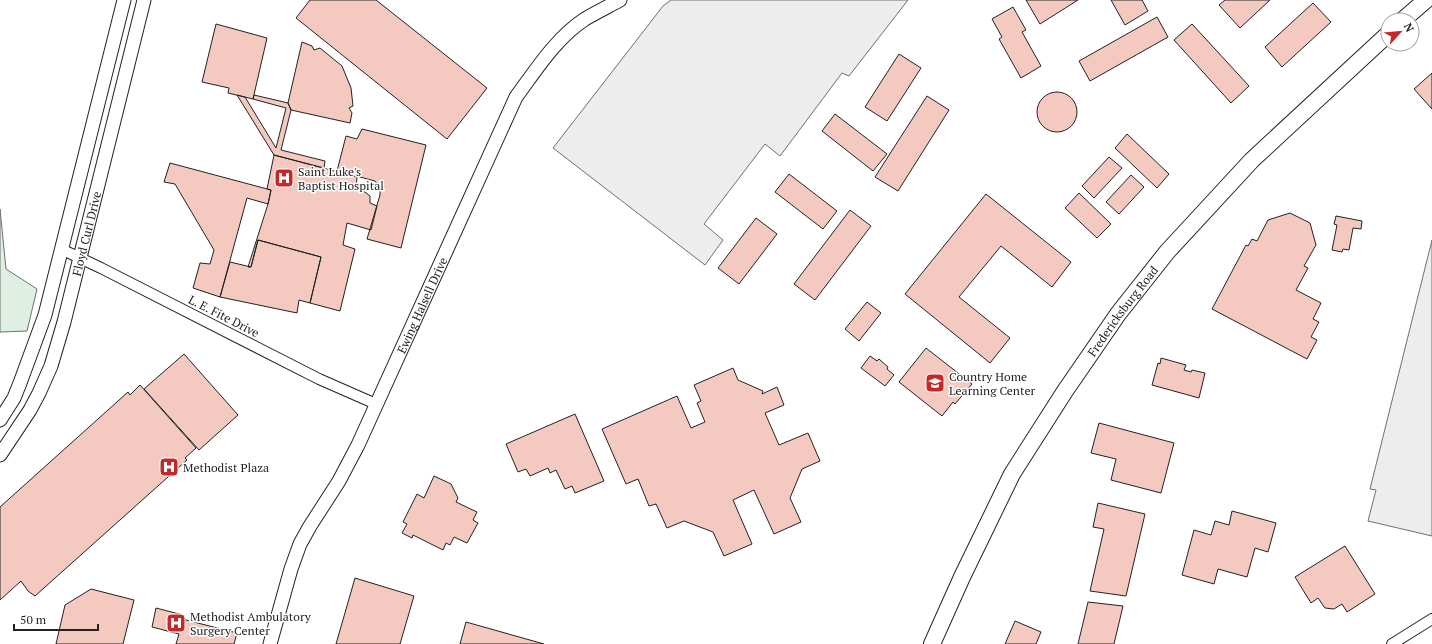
<svg xmlns="http://www.w3.org/2000/svg" width="1432" height="644" viewBox="0 0 1432 644" font-family="'PT Serif',serif">
<style>
.green{fill:#e0efe3;stroke:#6f6f6f}
.parking{fill:#ededed;stroke:#6f6f6f}
.building{fill:#f3c9c0;stroke:#222}
.lines{fill:none;stroke-linecap:round;stroke-linejoin:round}
.minor-casing{stroke:#222;stroke-width:12}
.tertiary-casing{stroke:#222;stroke-width:15}
.primary-casing{stroke:#222;stroke-width:18}
.minor{stroke:#fff;stroke-width:10}
.tertiary{stroke:#fff;stroke-width:13}
.primary{stroke:#fff;stroke-width:16}
.labels{text-anchor:middle;dominant-baseline:central;stroke-width:3;stroke-linejoin:round;paint-order:stroke}
.poi-label{font-size:12px;fill:#222;stroke:#fff;text-anchor:start}
.street-label{font-size:12px;fill:#222;stroke:#fff}
</style>
<rect width="100%" height="100%" fill="#fff"/>
<path class="green" d="M0 209 6 269 37 289 27 331 0 332Z"/>
<path class="parking" d="M671 0H908L849 76 842 73 780 156 765 144 704 224 723 240 705 265 553 148 663 6Z
M1432 240V536L1368 521 1376 490 1370 489Z"/>
<path class="building" d="M310 0H376L487 88 447 139 296 18Z
M1026 0H1078L1040 24Z
M1111 0H1142L1148 11 1125 25Z
M1225 0H1270L1240 28 1219 5Z
M1313 3 1331 22 1282 67 1265 47Z
M1013 7 1026 30 1022 32 1041 66 1021 78 999 39 1002 37 992 19Z
M1157 17 1168 37 1090 81 1079 61Z
M216 24 267 38 253 99 228 93 229 88 202 82Z
M1192 24 1249 86 1231 103 1174 40Z
M302 42 312 46 314 50 320 48 342 66 351 88 353 106 349 108 352 113 350 123 291 110 288 103Z
M899 54 921 68 887 121 865 107Z
M1432 73V109L1414 89Z
M1037 112a20 20 0 1 1 40 0a20 20 0 1 1-40 0Z
M237 95 245 97 276 148 286 108 253 99 254 95 288 103 291 110 281 150 325 161 324 168 274 155Z
M927 96 949 110 898 191 875 177Z
M835 114 887 154 873 171 822 131Z
M362 129 426 145 401 248 367 239 380 195V187L375 181 337 171 346 136 357 139Z
M1127 134 1169 174 1157 188 1115 148Z
M274 155 357 177 356 190 365 192 370 196V203L377 206 371 230 347 223 343 245 355 249 340 311 310 303 321 257 258 240 251 267H248L268 204 271 190 267 189Z
M1109 157 1122 168 1094 198 1082 186Z
M170 163 271 190 268 204 247 198 220 297 193 288 200 263 210 264 214 250 175 184 164 182Z
M789 174 837 211 823 229 775 192Z
M1131 175 1144 187 1119 214 1106 202Z
M1079 193 1111 224 1097 238 1065 208Z
M986 194 1071 262 1052 287 1001 246 959 297 1010 338 990 363 905 294Z
M850 210 871 226 815 300 794 284Z
M1290 213 1310 223 1316 245 1304 266 1308 268 1296 290 1321 303 1313 319 1319 322 1311 337 1317 340 1307 359 1212 309 1246 245 1248 246 1252 239 1257 241 1268 220Z
M1336 216 1362 221 1361 229 1353 228 1349 250 1343 249 1342 252 1332 250 1337 225 1334 224Z
M756 218 777 234 739 284 718 268Z
M258 240 321 257 310 303 299 300 297 313 220 297 230 262 251 267Z
M867 302 881 313 859 341 845 329Z
M926 348 972 384 955 404 953 402 942 416 899 382Z
M184 354 238 415 199 450 144 389Z
M870 356 877 361 879 359 888 367 887 369 894 375 885 386 861 368Z
M1161 358 1186 365 1184 370 1191 372 1192 370 1205 373 1199 398 1152 385 1158 363 1160 364Z
M733 368 738 380 763 391 762 394 777 387 784 405 765 413 779 445 808 433 820 461 802 469 790 498 801 522 774 534 754 490 733 500 752 544 724 556 713 532 684 521 667 528 656 504 649 506 638 479 626 484 602 429 677 396 691 428 705 422 697 403 701 401 694 385Z
M140 385 196 448 185 458 187 460 35 596 28 591 21 581 0 600V507L128 392 130 395Z
M575 414 604 481 575 493 572 486 565 489 556 470 550 473 548 468 530 476 526 469 518 472 506 444Z
M1099 423 1174 443 1161 493 1111 480 1116 459 1091 453Z
M434 476 451 484 458 498 456 502 477 512 473 520 478 523 467 543 454 537 450 545 446 543 443 550 413 535 412 538 402 533 407 524 403 522 417 494 424 498Z
M1098 503 1145 514 1126 596 1090 591 1104 529 1093 527Z
M1232 511 1276 523 1268 552 1255 548 1247 577 1218 569 1214 584 1182 575 1194 530 1211 535 1215 521 1229 525Z
M1345 546 1375 594 1347 612 1342 604 1334 609 1325 608 1318 598 1311 603 1295 577Z
M355 578 414 596 400 644H336Z
M91 589 134 600 123 644H56L65 605Z
M1088 602 1123 606 1114 644H1078Z
M156 608 183 615 182 619 237 633 234 644H176L179 634 152 627Z
M1015 621 1041 632 1036 644H1005Z
M466 622 544 644H460Z"/>
<g class="lines">
<defs>
<path id="minor" d="M61 249 101 268 319 379 376 404
M1392 644 1432 619"/>
<g id="tertiary">
<path d="M0 420 14 398 20 383 45 315 124 0"/>
<path id="s1" d="M0 455 30 410 39 393 51 366 64 322 144 0"/>
<path id="s2" d="M270 644 291 569 300 544 310 526 339 481 358 445 516 97C536 70 556 38 585 19 597 12 609 6 620 0"/>
</g>
<g id="primary">
<path d="M1403 20 1426 0"/>
<path id="s3" d="M932 644 962 577 1012 474 1065 391 1118 314 1167 252 1252 160 1388 34"/>
</g>
</defs>
<use href="#minor" class="minor-casing"/>
<use href="#tertiary" class="tertiary-casing"/>
<use href="#primary" class="primary-casing"/>
<use href="#minor" class="minor"/>
<use href="#tertiary" class="tertiary"/>
<use href="#primary" class="primary"/>
</g>
<defs>
<symbol id="hospital-square" viewBox="-11 -11 22 22"><rect x="-9" y="-9" width="18" height="18" rx="4" fill="#c62828" stroke="#fff"/><path d="M-5-5h3v3.5h4V-5h3V5h-3V1.5h-4V5h-3Z" fill="#fff"/></symbol>
<symbol id="school-square" viewBox="-11 -11 22 22"><rect x="-9" y="-9" width="18" height="18" rx="4" fill="#c62828" stroke="#fff"/><path d="M0-5L7-2L0 1L-7-2ZM-4 1L0 2.5L4 1V4Q0 6-4 4Z" fill="#fff"/></symbol>
</defs>
<g fill-rule="evenodd">
<use href="#hospital-square" x="273" y="167" width="22" height="22"/>
<use href="#school-square" x="924" y="372" width="22" height="22"/>
<use href="#hospital-square" x="158" y="456" width="22" height="22"/>
<use href="#hospital-square" x="165" y="612" width="22" height="22"/>
</g>
<g class="labels">
<g class="poi-label">
<text x="298" y="171">Saint Luke's<tspan x="298" dy="14">Baptist Hospital</tspan></text>
<text x="949" y="376">Country Home<tspan x="949" dy="14">Learning Center</tspan></text>
<text x="183" y="467">Methodist Plaza</text>
<text x="190" y="616">Methodist Ambulatory<tspan x="190" dy="14">Surgery Center</tspan></text>
</g>
<g class="street-label">
<text stroke="none"><textPath href="#s1" startOffset="240">Floyd Curl Drive</textPath></text>
<text stroke="none"><textPath href="#s2" startOffset="373">Ewing Halsell Drive</textPath></text>
<text stroke="none"><textPath href="#s3" startOffset="385">Fredericksburg Road</textPath></text>
<text transform="translate(224 316) rotate(27)">L. E. Fite Drive</text>
</g>
</g>
<g transform="translate(1400 32) rotate(63)"><circle r="19" fill="#ffffff" stroke="#a7a7a7"/>
<path d="M0-3L7 15L0 10L-7 15Z" fill="#c62828"/>
<text y="-6" font-size="11" font-weight="bold" text-anchor="middle" fill="#222222">N</text>
</g>
<path d="M14 624v6h84v-6" fill="none" stroke="#222222" stroke-width="2"/>
<text x="20" y="624" font-size="12" fill="#222222" stroke="#ffffff" stroke-width="3" paint-order="stroke">50 m</text>
</svg>
